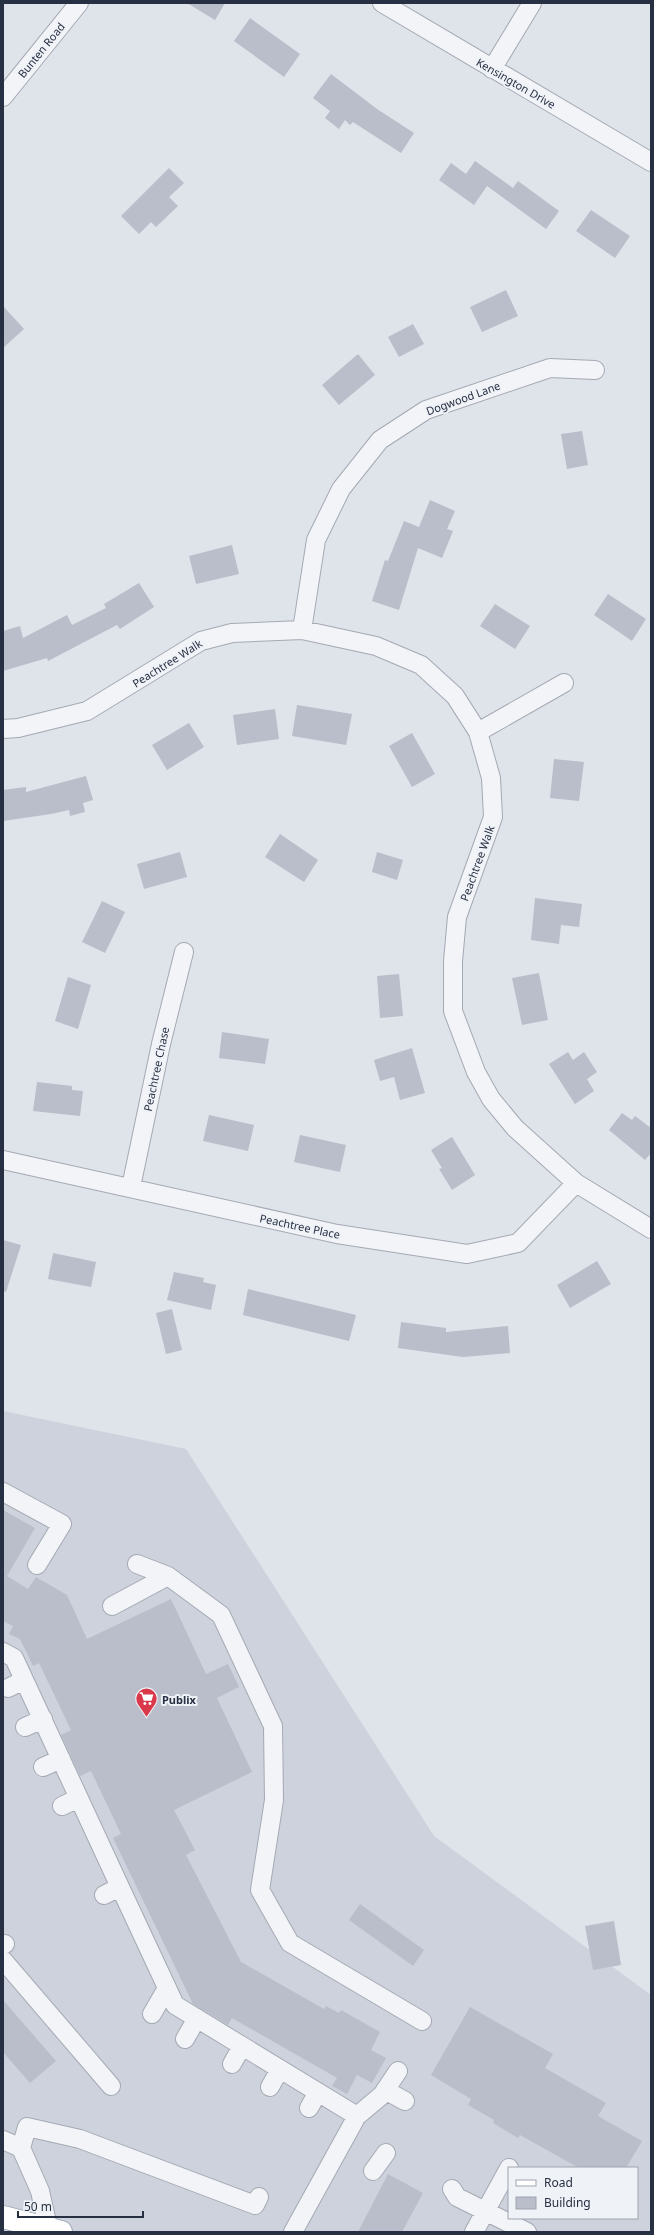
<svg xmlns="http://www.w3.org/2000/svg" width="654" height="2235" viewBox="0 0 654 2235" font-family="'Noto Sans',sans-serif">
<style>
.built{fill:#cdd2dc;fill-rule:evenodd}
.building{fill:#b9beca}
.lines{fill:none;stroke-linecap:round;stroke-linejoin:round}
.minor-casing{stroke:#a4a9b4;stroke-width:20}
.major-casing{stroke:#9da6b6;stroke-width:24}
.minor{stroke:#f2f4f7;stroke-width:18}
.major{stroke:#fff;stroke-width:22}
.labels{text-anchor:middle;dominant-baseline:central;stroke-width:4;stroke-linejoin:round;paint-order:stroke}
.street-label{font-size:11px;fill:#272f42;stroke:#eff2f7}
.poi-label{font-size:11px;font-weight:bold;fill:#272f42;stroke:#eff2f7;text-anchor:start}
</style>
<rect width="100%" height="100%" fill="#dfe3ea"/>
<path class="built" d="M3 1411 186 1449 434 1836 651 1995V2232H3ZM509 2168H637V2218H509Z"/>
<path class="building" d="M187 3H225L215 20Z
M250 18 300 54 284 77 234 41Z
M331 74 377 109 414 133 401 153 353 122 350 125 345 120 339 129 325 118 330 111 313 98Z
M475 161 513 188 518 181 559 211 546 229 487 186 474 205 439 180 451 163 466 174Z
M169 168 184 183 169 197 178 206 156 227 151 222 139 234 121 216Z
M591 210 630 236 615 258 576 231Z
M506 290 518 316 482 332 470 307Z
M3 306 24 329 3 348Z
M413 324 424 344 399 357 388 337Z
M358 354 375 375 339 405 322 385Z
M582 431 588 465 567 469 561 434Z
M430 500 455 511 447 529 453 531 442 558 418 548 399 610 372 601 385 560 388 561 404 521 419 527Z
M232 545 239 574 196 584 189 556Z
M139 583 154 607 120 629 117 625 48 661 47 658 3 671V631L20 626 23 638 67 615 72 625 106 608 104 604Z
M608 594 646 619 632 641 594 615Z
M495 604 530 626 515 649 480 626Z
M297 705 352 714 346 745 292 736Z
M275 709 279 739 237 745 233 715Z
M189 723 204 747 167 770 152 745Z
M412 733 435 774 412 787 389 746Z
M554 759 584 762 579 801 550 798Z
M86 776 93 800 83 803 85 812 70 816 69 810 51 814 3 821V790L26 787V792Z
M280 834 318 860 304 882 265 857Z
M180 852 187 877 144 889 137 864Z
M377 852 403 860 397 880 372 872Z
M535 898 582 904 579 927 561 925 559 944 531 940Z
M102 901 125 912 105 953 82 942Z
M539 973 548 1020 522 1025 512 978Z
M399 974 403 1016 380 1018 377 976Z
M68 977 91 985 78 1029 55 1021Z
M222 1032 269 1039 265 1064 219 1058Z
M412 1048 425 1093 400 1100 394 1077 380 1081 374 1060Z
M568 1052 573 1060 584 1052 597 1072 587 1079 594 1091 575 1104 549 1064Z
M37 1082 72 1086V1090L83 1091 80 1116 33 1111Z
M622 1113 632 1120 635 1116 651 1128V1153L645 1160 609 1130Z
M209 1115 254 1125 248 1151 203 1141Z
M300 1135 346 1145 340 1172 294 1162Z
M452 1137 475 1175 452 1190 439 1169 442 1168 431 1150Z
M3 1240 21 1245 6 1292 3 1291Z
M53 1253 96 1262 91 1287 48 1279Z
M597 1261 611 1284 570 1308 557 1285Z
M174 1272 204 1278 203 1282 216 1285 211 1310 167 1300Z
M248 1289 356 1315 349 1341 243 1315Z
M172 1309 182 1350 166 1354 156 1313Z
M401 1322 446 1328V1332L508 1326 510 1353 463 1357 398 1348Z
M3 1510 35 1528 7 1576 28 1589 36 1577 67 1595 87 1639 171 1599 206 1674 228 1664 239 1687 217 1698 252 1772 174 1810 195 1850 186 1855 241 1962 324 2009 326 2006 339 2013 341 2010 380 2032 371 2050 386 2058 372 2083 357 2075 347 2094 332 2086 337 2078 232 2018 228 2025 193 2004 113 1838 121 1834 91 1771 80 1776 61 1735 71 1730 39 1663 33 1666 20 1639 9 1634 13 1626 3 1621Z
M360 1904 424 1950 413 1966 349 1920Z
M614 1921 621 1965 593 1970 585 1926Z
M3 2000 56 2061 30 2083 3 2052Z
M470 2007 553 2054 545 2068 606 2103 598 2116 642 2141 626 2168H579L520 2135 518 2138 493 2123 494 2120 468 2105 471 2099 431 2075Z
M388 2174 423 2193 402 2232H358Z"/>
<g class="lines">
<defs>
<path id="minor" d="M382 3 651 162
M492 69 532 3
M3 97 79 3
M302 630 316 540 341 489 380 440 426 410 550 368 595 370
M3 729 18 728 87 711 201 641 232 633 302 630 376 646 421 665 455 696 478 732 491 778 493 817 457 917 453 961V1011L476 1072 491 1099 515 1128 576 1183 651 1229
M478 732 564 683
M3 1160 337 1234 467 1254 518 1243 576 1183
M131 1187 161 1044 184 952
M3 1492 62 1524 37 1565
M137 1564 168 1576 221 1615 273 1726 274 1800 260 1890 290 1943 422 2021
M112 1606 168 1576
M3 1652 14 1658 120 1887 104 1895
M8 1688 24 1680
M25 1727 43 1719
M43 1767 61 1759
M62 1806 79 1798
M120 1887 175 2005 357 2116 293 2232
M3 1945 5 1944
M3 1960 111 2086
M152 2014 167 1988
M185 2039 197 2018
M232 2064 242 2046
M270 2087 280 2069
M385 2090 405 2101
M309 2108 318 2092
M357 2116 382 2095 398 2071
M3 2140 21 2148 40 2191 48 2227
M21 2148 27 2127 80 2139 255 2205 259 2197
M373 2171 386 2153
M452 2189 457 2197 527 2232
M474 2232 509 2168"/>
<path id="major" d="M3 2217 61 2232"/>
</defs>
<use href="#minor" class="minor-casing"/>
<use href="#major" class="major-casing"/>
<use href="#minor" class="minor"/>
<use href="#major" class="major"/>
</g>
<defs>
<symbol id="supermarket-pin" viewBox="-11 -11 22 30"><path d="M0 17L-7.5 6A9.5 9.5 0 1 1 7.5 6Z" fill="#d9394b" stroke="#eff2f7"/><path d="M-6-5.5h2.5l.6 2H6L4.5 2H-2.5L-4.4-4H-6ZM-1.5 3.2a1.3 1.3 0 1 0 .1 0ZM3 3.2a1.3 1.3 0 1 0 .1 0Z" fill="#fff"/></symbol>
</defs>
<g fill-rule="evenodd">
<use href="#supermarket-pin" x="134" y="1686" width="25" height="34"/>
</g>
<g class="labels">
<g class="street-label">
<text transform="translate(41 50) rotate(-51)">Bunten Road</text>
<text transform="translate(516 83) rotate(30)">Kensington Drive</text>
<text transform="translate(463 398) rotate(-20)">Dogwood Lane</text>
<text transform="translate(167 663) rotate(-32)">Peachtree Walk</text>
<text transform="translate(477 863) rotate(-70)">Peachtree Walk</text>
<text transform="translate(156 1069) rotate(-78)">Peachtree Chase</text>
<text transform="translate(300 1226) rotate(12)">Peachtree Place</text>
</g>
<g class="poi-label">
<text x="162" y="1699">Publix</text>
</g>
</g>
<rect width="654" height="2235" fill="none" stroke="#272f42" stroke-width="8"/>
<rect x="508" y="2167" width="130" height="52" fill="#eff2f7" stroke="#9fa4af"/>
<rect x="516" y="2180" width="20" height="6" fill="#ffffff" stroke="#9fa4af"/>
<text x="544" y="2187" font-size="12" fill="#272f42">Road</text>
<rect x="516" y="2197" width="20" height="12" fill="#b9beca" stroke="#9fa4af"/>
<text x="544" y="2207" font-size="12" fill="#272f42">Building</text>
<path d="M18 2211v6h125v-6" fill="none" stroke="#272f42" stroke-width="2"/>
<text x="24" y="2211" font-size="12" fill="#272f42" stroke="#eff2f7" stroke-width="3" paint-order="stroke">50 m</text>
</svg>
